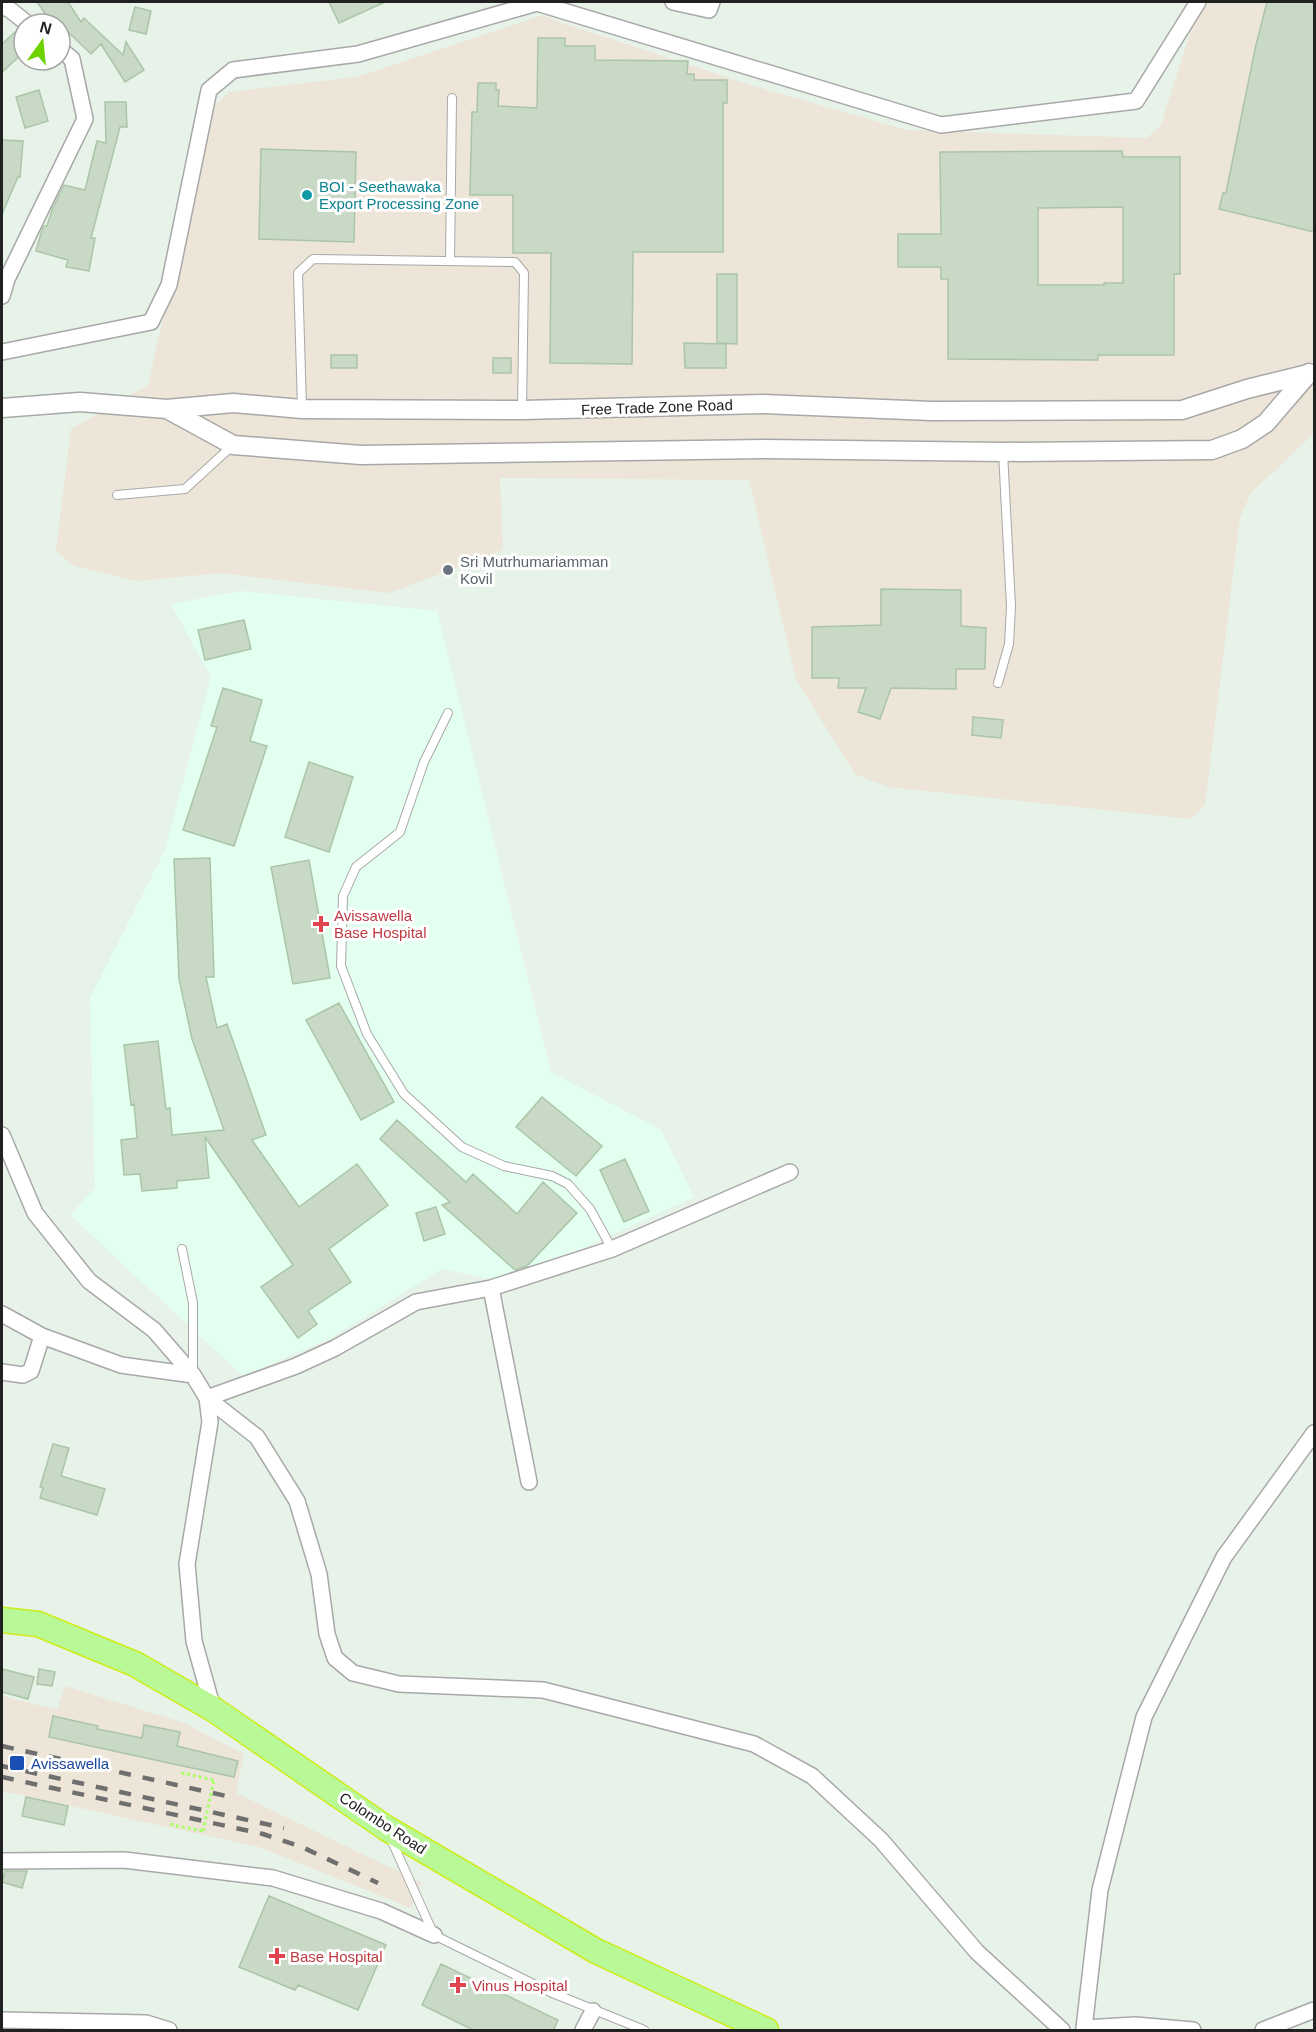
<svg xmlns="http://www.w3.org/2000/svg" width="1316" height="2032" viewBox="0 0 1316 2032" font-family="Arial,sans-serif">
<style>
.industrial{fill:#ece5d8}
.education{fill:#e3fff0}
.building{fill:#c8dac6;stroke:#aac5a7;stroke-width:1.5;fill-rule:evenodd}
.lines{fill:none;stroke-linecap:round;stroke-linejoin:round}
.service-casing{stroke:#a8a8a8;stroke-width:10}
.minor-casing{stroke:#a8a8a8;stroke-width:18}
.tertiary-casing{stroke:#a8a8a8;stroke-width:21}
.trunk-casing{stroke:#cfec18;stroke-width:27}
.path{stroke:#a8ff6b;stroke-width:3;stroke-dasharray:3 3;stroke-linecap:butt}
.service{stroke:#fff;stroke-width:8}
.minor{stroke:#fff;stroke-width:15}
.tertiary{stroke:#fff;stroke-width:18}
.trunk{stroke:#b8f896;stroke-width:24}
.rail{stroke:#6f6f6f;stroke-width:4.5;stroke-dasharray:12 12;stroke-linecap:butt}
.path-bridge{stroke:#a8ff6b;stroke-width:3;stroke-dasharray:3 3;stroke-linecap:butt}
.culture-dot{fill:#0f9aa8;stroke:#fff;stroke-width:2}
.worship-dot{fill:#6b7280;stroke:#fff;stroke-width:2}
.health-dot{fill:#e0444e;stroke:#fff;stroke-width:2}
.transit-dot{fill:#1a4fb4;stroke:#fff;stroke-width:2}
.labels{text-anchor:middle;dominant-baseline:central;stroke-width:6;stroke-linejoin:round;paint-order:stroke}
.culture-label{font-size:15px;fill:#0d838f;stroke:#fff;text-anchor:start}
.street-label{font-size:15px;fill:#212121;stroke:#fff}
.worship-label{font-size:15px;fill:#5b616d;stroke:#fff;text-anchor:start}
.health-label{font-size:15px;fill:#be3a42;stroke:#fff;text-anchor:start}
.transit-label{font-size:15px;fill:#164399;stroke:#fff;text-anchor:start}
</style>
<rect width="100%" height="100%" fill="#e7f2e8"/>
<path class="industrial" d="M1200 2H1314V433L1251 493 1240 517 1205 805 1191 819 888 787 855 774 796 679 749 480 500 478 503 550 389 593 221 573 137 581 74 566 56 551 71 429 148 385 212 108 229 92 357 77 544 15 560 22 750 85 907 130 1147 138 1161 125Z
M65 1686 184 1723 244 1754 236 1793 422 1883 411 1908 259 1847 2 1791V1696L57 1710Z"/>
<path class="education" d="M241 591 437 611 551 1072 661 1130 694 1197 520 1277 495 1280 442 1269 329 1339 243 1376 70 1215 95 1188 90 998 165 850 211 677 171 604Z"/>
<path class="building" d="M37 2H68L81 22 84 18 123 55 126 42 144 70 125 82 101 44 91 54 60 24 55 20 51 22Z
M329 2H385L339 23Z
M1267 2H1314V232L1219 209 1223 193H1226L1255 49Z
M135 7 151 11 146 34 129 30Z
M15 32 24 43V52L2 72V44Z
M538 38H565V46H595V60L688 61 687 74H694V80H727V103H723V252H633L632 364 550 363 551 253H513V195H470L472 112H477L478 83H496V90H499L498 106 537 108Z
M39 90 48 121 25 128 16 97Z
M105 102H126L127 127H120L91 238H95L89 271 66 267 68 260 36 251 42 230 44 226H47L52 210 64 185 85 190 97 141 106 143Z
M2 140 23 141 20 177H18L2 214Z
M261 149 356 152 354 242 259 239Z
M1122 151 1123 157H1180V274H1174V355H1098V360L948 359V279H941V267H898V234H941L940 152ZM1123 207V283H1104V285H1038V208Z
M717 274H737V344L717 343Z
M684 343 726 344V368H685Z
M331 355H357V368H331Z
M493 358H511V373H493Z
M881 589 961 590V626L986 628 985 669H956V689L891 688 880 719 858 712 866 688H838L839 678H812V627L881 625Z
M244 620 251 649 205 660 198 630Z
M223 688 262 700 250 741 267 746 234 846 183 830 217 727 211 726Z
M973 717 1003 720 1001 738 972 735Z
M309 762 353 777 329 852 285 837Z
M210 858 214 977H206L217 1028 227 1024 266 1135 252 1140 299 1207 357 1164 388 1205 329 1249 351 1282 308 1311 317 1324 298 1338 261 1287 293 1265 205 1137 209 1178 177 1181V1188L142 1191 140 1174 124 1175 121 1140 137 1138 134 1104 131 1105 124 1045 158 1041 166 1109 170 1108 172 1135 224 1130 192 1039 179 979 174 859Z
M309 860 330 978 293 984 271 867Z
M339 1003 394 1102 361 1120 306 1020Z
M542 1097 602 1146 576 1176 516 1127Z
M397 1120 466 1182 473 1174 517 1214 543 1182 577 1213 527 1266 515 1270 442 1205 450 1202 380 1139Z
M625 1159 649 1211 624 1222 600 1170Z
M436 1207 445 1234 424 1241 416 1213Z
M53 1444 69 1448 61 1476 105 1489 97 1515 40 1498 43 1488 40 1487Z
M2 1669 34 1677 28 1699 2 1692Z
M39 1669 55 1672 52 1686 37 1684Z
M53 1716 98 1726 97 1729 142 1738 144 1725 180 1732 177 1746 238 1761 234 1777 49 1737Z
M26 1797 68 1806 64 1825 22 1816Z
M5 1871H27L22 1888 2 1882Z
M269 1896 386 1945 358 2010 298 1985 295 1990 239 1967Z
M441 1964 558 2020 553 2031H475L422 2005Z"/>
<g class="lines">
<defs>
<path id="service" d="M450 261 452 98
M302 408 298 273 313 259 515 262 524 273 522 409
M117 495 185 489 233 445
M998 683 1009 644 1011 606 1003 452
M448 713 424 762 400 832 356 867 343 896 341 966 367 1034 404 1094 462 1147 504 1166 552 1176 568 1184 590 1209 612 1249
M182 1249 193 1303V1372
M390 1837 434 1935 550 1992 644 2030"/>
<path id="minor" d="M673 2 709 10 712 2
M2 7 9 9 28 24
M2 296 7 279 85 119 72 59 60 49
M2 352 151 322 169 285 209 90 233 70 358 54 537 3 941 125 1136 101 1198 2
M2 1135 35 1213 89 1281 154 1330 193 1375 207 1398 210 1422 187 1564 194 1641 213 1709
M491 1288 529 1482
M2 1314 42 1336 121 1365 193 1375
M2 1372 23 1375 31 1371 42 1336
M207 1398 257 1437 297 1501 319 1574 327 1634 335 1658 353 1673 399 1684 543 1690 754 1744 812 1776 881 1840 977 1952 1062 2030
M207 1398 296 1366 335 1348 416 1302 491 1288 612 1249 790 1172
M2 1861 124 1860 273 1878 381 1911 434 1935
M2 2020 146 2023 169 2030
M1084 2028 1100 1890 1144 1717 1224 1557 1314 1433
M583 2030 593 2011
M1084 2030V2028L1135 2025 1193 2030
M1263 2030 1314 2010"/>
<path id="tertiary" d="M2 408 80 402 167 409 233 403 302 409 522 410 763 404 931 411 1182 410 1247 389 1308 374
M167 409 233 445 361 455 765 449 1003 452 1212 450 1242 439 1266 423 1309 373"/>
<path id="trunk" d="M2 1620 38 1624 135 1664 213 1709 386 1828 596 1951 766 2030"/>
</defs>
<use href="#service" class="service-casing"/>
<use href="#minor" class="minor-casing"/>
<use href="#tertiary" class="tertiary-casing"/>
<use href="#trunk" class="trunk-casing"/>
<path class="path" d="M183 1775V1773L214 1780
M172 1823V1825L203 1831"/>
<use href="#service" class="service"/>
<use href="#minor" class="minor"/>
<use href="#tertiary" class="tertiary"/>
<use href="#trunk" class="trunk"/>
<path class="rail" d="M2 1746 235 1798
M2 1766 284 1828
M2 1777 263 1834 302 1847 378 1883"/>
<path class="path-bridge" d="M203 1831 214 1780"/>
</g>
<circle class="culture-dot" cx="307" cy="195" r="6"/>
<circle class="worship-dot" cx="448" cy="570" r="6"/>
<g class="health-dot">
<path d="M318 915h6v6h6v6h-6v6h-6v-6h-6v-6h6z"/>
<path d="M274 1947h6v6h6v6h-6v6h-6v-6h-6v-6h6z"/>
<path d="M455 1976h6v6h6v6h-6v6h-6v-6h-6v-6h6z"/>
</g>
<rect class="transit-dot" x="9" y="1755" width="16" height="16" rx="3"/>
<g class="labels">
<g class="culture-label">
<text x="319" y="186">BOI - Seethawaka<tspan x="319" dy="17">Export Processing Zone</tspan></text>
</g>
<g class="street-label">
<text transform="translate(657 407) rotate(-2)">Free Trade Zone Road</text>
<text transform="translate(383 1823) rotate(33)">Colombo Road</text>
</g>
<g class="worship-label">
<text x="460" y="561">Sri Mutrhumariamman<tspan x="460" dy="17">Kovil</tspan></text>
</g>
<g class="health-label">
<text x="334" y="915">Avissawella<tspan x="334" dy="17">Base Hospital</tspan></text>
<text x="290" y="1956">Base Hospital</text>
<text x="472" y="1985">Vinus Hospital</text>
</g>
<g class="transit-label">
<text x="31" y="1763">Avissawella</text>
</g>
</g>
<rect width="1316" height="2032" fill="none" stroke="#212121" stroke-width="6"/>
<g transform="translate(42 42) rotate(15)"><circle r="28" fill="#ffffff" stroke="#a6a6a6" stroke-width="1.5"/>
<path d="M0-4.5L10 22L0 15L-10 22Z" fill="#6dd200"/>
<text y="-9" font-size="16" font-weight="bold" text-anchor="middle" fill="#212121">N</text>
</g>
</svg>
